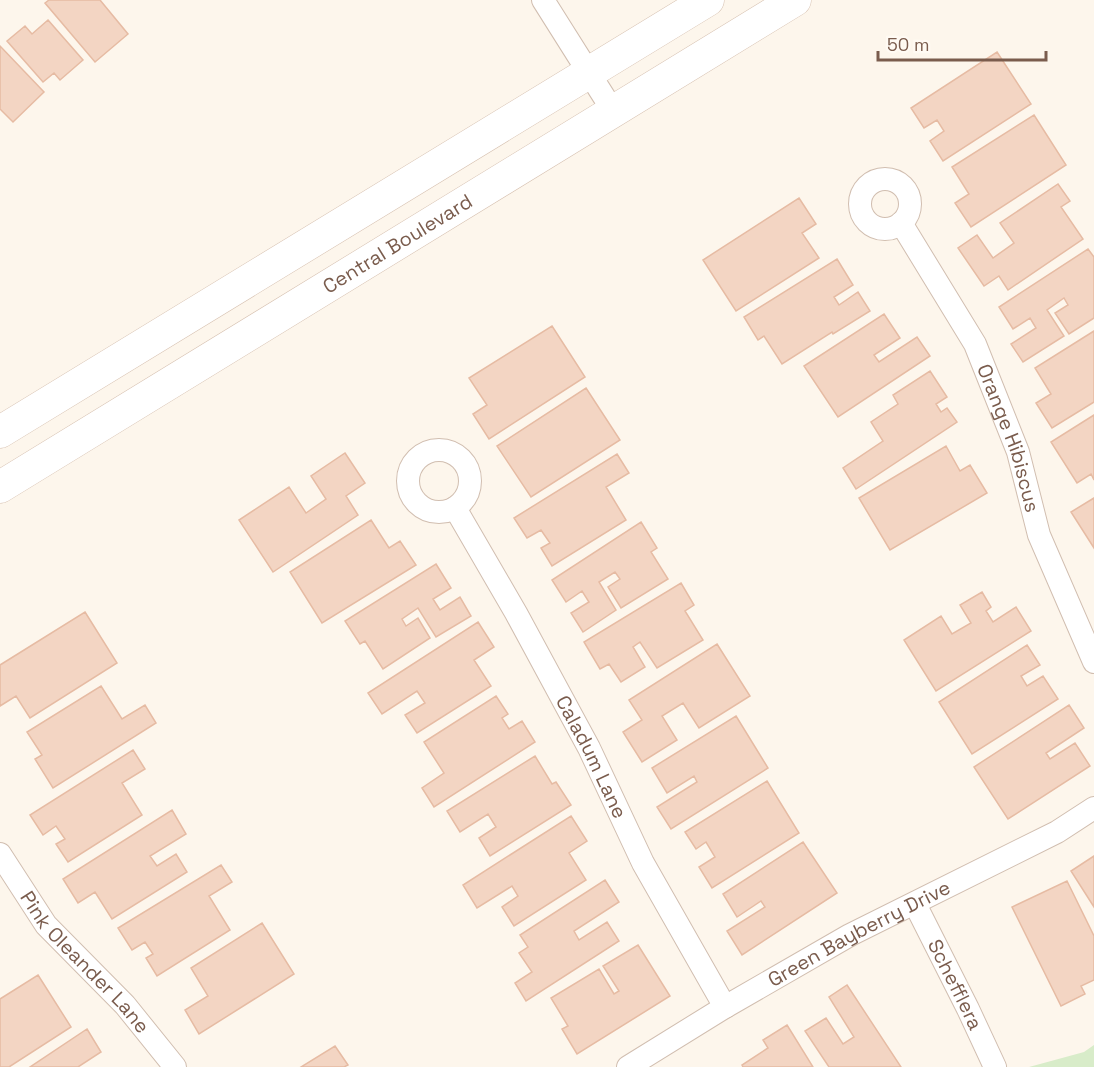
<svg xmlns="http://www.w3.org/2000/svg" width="1094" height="1067" viewBox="0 0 1094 1067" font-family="'Space Grotesk',sans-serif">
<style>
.green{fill:#d8ecc9}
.building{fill:#f3d5c3;stroke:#e6bba3;stroke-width:1.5}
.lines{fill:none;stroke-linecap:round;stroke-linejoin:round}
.street-casing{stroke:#d1beb0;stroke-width:24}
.secondary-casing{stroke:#d6c0b0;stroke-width:33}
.street{stroke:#fff;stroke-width:22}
.secondary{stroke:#fff;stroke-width:32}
.labels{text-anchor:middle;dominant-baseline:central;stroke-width:6;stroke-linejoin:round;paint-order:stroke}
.street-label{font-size:20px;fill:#7a5c4d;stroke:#fffaf3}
</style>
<rect width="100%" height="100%" fill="#fdf6ec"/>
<path class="green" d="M1094 1045V1067H1029L1084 1052Z"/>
<path class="building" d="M49 0H100L128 34 95 62 45 3Z
M48 20 83 60 60 80 54 73 43 82 7 41 25 26 32 34Z
M0 46 44 92 13 122 0 109Z
M997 52 1031 104 943 161 930 141 944 131 937 120 924 128 911 108Z
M1034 115 1066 165 971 227 955 203 969 194 952 167Z
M1058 184 1070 201 1061 207 1083 239 1008 290 999 276 984 286 958 248 977 235 993 258 1014 243 1000 223Z
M799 198 816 224 802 233 819 258 736 311 703 260Z
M1088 249 1094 257V318L1069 334 1055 313 1068 305 1064 298 1047 310 1064 336 1023 362 1011 344 1036 328 1030 318 1013 329 999 307Z
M837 259 853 285 834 297 839 305 858 292 870 311 833 334 832 332 782 364 764 336 758 340 744 317Z
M884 314 900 338 874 355 879 362 917 337 930 356 838 417 804 366Z
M552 326 585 377 489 439 473 414 487 405 469 378Z
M1094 331V402L1052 428 1036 403 1051 394 1035 368Z
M930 371 947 397 936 404 941 412 947 408 957 422 856 489 843 468 883 441 871 422 898 404 893 395Z
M586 388 620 440 531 497 497 446Z
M1094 415V480L1091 474 1077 483 1051 442Z
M946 446 960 471 970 465 987 493 890 550 859 498Z
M345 453 365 483 346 496 358 515 273 572 239 520 289 487 306 513 326 499 311 476Z
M617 454 629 473 606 487 626 520 552 566 541 548 550 543 541 530 527 538 514 518Z
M1094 498V548L1071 512Z
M371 520 389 548 400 541 416 565 322 623 290 572Z
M641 522 657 548 651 552 668 579 621 608 608 587 620 579 615 572 599 582 616 610 583 632 571 613 589 602 582 591 566 602 552 580Z
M436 564 451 588 433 599 440 610 460 597 471 616 436 637 418 608 402 619 406 626 418 618 430 638 383 669 365 641 360 644 345 621Z
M681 583 694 605 685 611 703 640 657 668 640 642 633 647 645 667 621 682 609 664 600 669 584 642Z
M982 592 991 607 986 611 993 622 1016 607 1031 631 936 691 904 640 941 616 952 634 971 623 960 605Z
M85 612 117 663 30 718 16 696 0 706V665Z
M478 622 494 647 474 660 491 686 417 733 405 715 425 703 417 691 382 714 368 693Z
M717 644 750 696 699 728 683 703 662 716 677 740 642 762 623 732 642 720 629 700Z
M1027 645 1040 665 1021 676 1027 686 1043 676 1058 699 972 754 939 702Z
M101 686 122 719 145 705 156 723 53 788 35 759 42 755 27 732Z
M496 696 508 714 502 718 509 729 522 721 535 742 434 807 422 788 444 773 424 742Z
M1069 705 1084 728 1046 753 1050 759 1075 743 1090 766 1008 819 974 767Z
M736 716 768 768 671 829 657 807 697 782 694 776 667 793 652 768Z
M133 750 145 769 122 783 142 815 68 862 56 844 65 839 56 826 43 835 30 815Z
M535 756 552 784 556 782 571 805 490 856 479 838 496 827 488 814 460 832 447 811Z
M767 781 799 833 712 888 699 867 715 857 706 842 696 849 685 832Z
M172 810 186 834 150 856 157 866 176 854 187 872 112 919 95 892 78 903 63 879Z
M571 816 587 841 569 853 586 880 514 926 502 907 518 896 512 886 477 908 463 885Z
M803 842 837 893 742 955 727 931 765 907 761 901 737 917 723 894Z
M1094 856V907L1071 871Z
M221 865 232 882 209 896 230 930 157 976 146 958 153 954 145 942 132 950 118 928Z
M605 880 619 902 574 931 579 940 607 922 619 941 526 1001 515 983 532 972 519 953 528 947 520 935Z
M1067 881 1094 936V980L1081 986 1085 994 1061 1006 1012 907Z
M262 923 294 974 199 1034 185 1010 208 996 191 968Z
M638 945 670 996 577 1054 562 1029 568 1026 551 998 599 969 614 994 619 991 603 966Z
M38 975 71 1027 9 1067H0V999Z
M847 985 901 1067H829L805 1031 826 1018 843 1044 854 1037 829 997Z
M787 1025 813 1067H743L742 1065 768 1048 763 1040Z
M87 1029 101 1052 78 1067H30Z
M335 1046 348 1065 344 1067H301Z"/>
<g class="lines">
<defs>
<g id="street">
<path d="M543 0 613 111"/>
<circle cx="885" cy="204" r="25"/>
<path id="s1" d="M901 223 975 344 1018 452 1039 535 1094 662"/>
<circle cx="439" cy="481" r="31"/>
<path id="s2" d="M455 508 516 613 589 748 643 863 725 1007"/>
<path id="s3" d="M0 854 46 925 125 1005 175 1067"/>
<path id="s4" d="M915 904 968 1009 995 1067"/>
<path id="s5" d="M628 1067 725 1007 850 935 1057 832 1094 808"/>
</g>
<g id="secondary">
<path d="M0 432 708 0"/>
<path id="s6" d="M0 487 795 0"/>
</g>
</defs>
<use href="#street" class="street-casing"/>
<use href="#secondary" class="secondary-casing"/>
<use href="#street" class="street"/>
<use href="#secondary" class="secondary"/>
</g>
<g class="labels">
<g class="street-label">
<text stroke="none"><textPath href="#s6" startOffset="466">Central Boulevard</textPath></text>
<text stroke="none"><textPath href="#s1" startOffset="242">Orange Hibiscus</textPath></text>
<text stroke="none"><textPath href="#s2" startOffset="284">Caladum Lane</textPath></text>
<text stroke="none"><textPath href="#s5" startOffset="267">Green Bayberry Drive</textPath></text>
<text stroke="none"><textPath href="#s3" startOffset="138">Pink Oleander Lane</textPath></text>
<text stroke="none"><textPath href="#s4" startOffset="90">Schefflera</textPath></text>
</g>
</g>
<path d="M878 51v9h168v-9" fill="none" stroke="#7a5c4d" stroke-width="3"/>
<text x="887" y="51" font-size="18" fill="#7a5c4d" stroke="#fffaf3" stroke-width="4.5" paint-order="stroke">50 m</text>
</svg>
